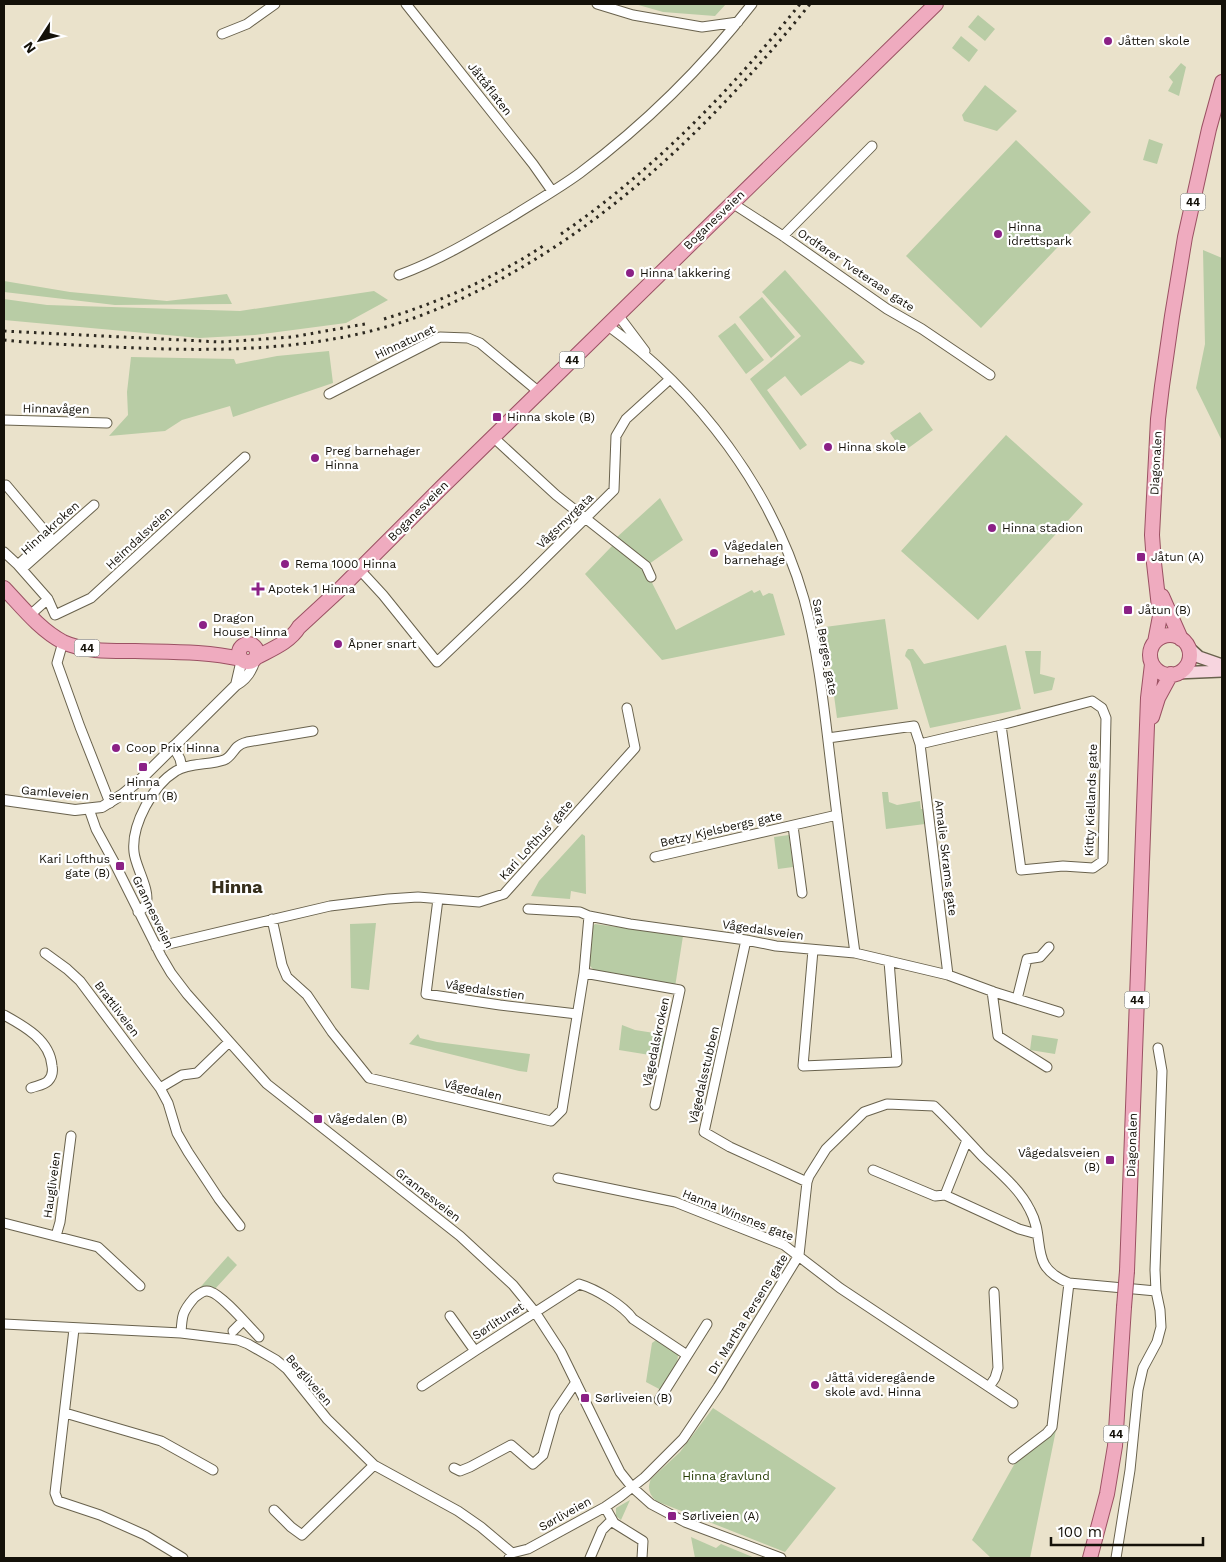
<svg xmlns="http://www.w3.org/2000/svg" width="1226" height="1562" viewBox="0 0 1226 1562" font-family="'Work Sans',sans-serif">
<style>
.green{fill:#b8cca5}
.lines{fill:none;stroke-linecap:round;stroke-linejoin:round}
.minor-casing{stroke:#69624d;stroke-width:11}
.tertiary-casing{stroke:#69624d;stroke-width:12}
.secondary-casing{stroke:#69624d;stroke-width:14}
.primary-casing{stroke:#9b5163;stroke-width:16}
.minor{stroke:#fff;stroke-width:9}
.tertiary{stroke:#fff;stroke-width:10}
.secondary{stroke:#f7d5df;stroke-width:11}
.primary{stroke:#efabbf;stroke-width:14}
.rail{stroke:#2d2920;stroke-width:3;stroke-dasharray:2.5 5;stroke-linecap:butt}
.primary-bridge-casing{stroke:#9b5163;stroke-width:16;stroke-linecap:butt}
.primary-bridge{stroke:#efabbf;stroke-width:14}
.poi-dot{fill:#8b2186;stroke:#fff;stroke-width:2}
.labels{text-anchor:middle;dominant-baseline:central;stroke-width:4.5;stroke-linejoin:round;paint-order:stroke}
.shield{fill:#fff;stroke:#5a5853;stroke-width:1}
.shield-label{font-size:11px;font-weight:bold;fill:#141109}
.poi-label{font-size:12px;fill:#141109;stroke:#fff;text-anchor:start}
.street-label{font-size:12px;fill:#141109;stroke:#fff}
.park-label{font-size:12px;fill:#243b00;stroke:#fff}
.district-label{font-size:18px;font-weight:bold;fill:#362f1c;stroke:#fff}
</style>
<rect width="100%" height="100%" fill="#eae2cb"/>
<path class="green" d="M635 4H726L715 16 663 12Z
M978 15 995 29 985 41 968 27Z
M961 36 978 50 969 62 952 48Z
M1181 63 1186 67 1179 96 1168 91 1173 82 1169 77Z
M985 85 1017 111 997 131 964 121 962 115Z
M1149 139 1163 144 1157 164 1143 160Z
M1016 140 1091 212 981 328 906 256Z
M1203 250 1222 258V441L1196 388 1205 344Z
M785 270 865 362 862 365 850 361 801 396 785 376 767 390 807 445 800 450 750 379 801 336 762 292Z
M4 281 70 292 167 301 227 294 232 304 115 305 4 292Z
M374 291 388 300 346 323 255 335 199 338 4 320V299L47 305 240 311Z
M762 297 795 337 771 358 739 317Z
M735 323 764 360 746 374 718 336Z
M329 351 333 383 233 417 230 406 182 420 165 431 109 436 128 415 127 392 131 357 234 359 236 364 277 356Z
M920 412 933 430 903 452 890 433Z
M1006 435 1083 504 978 620 901 551Z
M660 498 683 540 649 564 616 538Z
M613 545 646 571 676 630 752 590 754 593 760 590 763 596 769 593 773 594 785 635 662 660 585 574Z
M885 619 898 709 837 718 825 627Z
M1006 645 1021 709 930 728 910 661 905 656 906 652 908 649H913L924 664Z
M1025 651H1041L1040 674 1055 678 1052 690 1034 694Z
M882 792H888L889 802 897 805 920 801 921 809H923L925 824 886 829Z
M582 834 585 836 586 894 571 891 570 899 531 896 539 881Z
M789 835 793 867 778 869 774 837Z
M376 923 369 990 351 988 350 924Z
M595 924 683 936 675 987 596 972 588 964 592 927Z
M622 1025 635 1030 667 1035 662 1057 619 1050Z
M418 1034 420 1038 437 1042 530 1054 527 1072 519 1071 409 1044Z
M1032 1035 1058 1039 1055 1054 1030 1050Z
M228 1256 237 1265 214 1290 196 1292Z
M656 1340C664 1342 674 1349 678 1355L677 1365 661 1390 646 1382 652 1343Z
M713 1408 836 1488 785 1552 656 1501C649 1494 647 1488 651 1479L680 1452Z
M1056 1430 1030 1558H991L972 1540 1015 1463Z
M630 1500 621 1520 616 1516V1508Z
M691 1537 716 1548 721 1544 755 1558H695Z"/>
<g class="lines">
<defs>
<path id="minor" d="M406 4 533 164 552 191
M597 4 633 15 702 27 738 22
M222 34 247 24 275 4
M732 203 783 236 887 309 922 329 990 375
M783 236 872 146
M399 275C440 260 476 238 513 216 535 202 558 189 580 173 644 125 703 67 752 4
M618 315 645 351
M607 325C698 391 773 490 804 599 819 654 825 717 832 774 839 834 847 894 855 953
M329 394 440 337 468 338 480 343 539 392
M4 420 107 423
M493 437 556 495 646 566 651 577
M6 485 49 536 18 565
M4 552 18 565 48 599 30 615
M22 569 94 505
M359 569 383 595 437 662 522 581 614 490 616 436 626 419 670 379
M48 599 55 615 91 598 245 457
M63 642 57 663 80 727 110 803
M828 738 914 726 920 744 1001 725 1092 701 1102 708 1106 718 1103 861 1093 868 1063 866 1021 870 1001 725
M920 744 948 975
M173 746 180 759 182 768
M89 809 96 829 114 862 161 956 171 973 187 994 267 1084 460 1236 513 1285 535 1312 561 1352 610 1452 620 1472 632 1487 651 1504 685 1522 781 1558
M793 826 802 893
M655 857 837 815
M438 899 426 994 500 1005 577 1014
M528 909 580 912 589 916 630 924 746 940 776 946 855 953 948 975 994 992 1059 1012
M138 912C141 910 145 907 146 904 151 891 135 866 134 852 131 825 153 785 176 771 188 763 210 765 224 760 230 758 233 751 237 747 240 744 243 743 247 742L313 731
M272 919 282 965 287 977 307 995 332 1032 369 1078 551 1121 562 1110 584 973 589 916
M746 940 704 1132 730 1147 807 1182
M156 947 330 906 388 899 418 897 479 902 504 894 635 748 627 708
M813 950 803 1066 897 1062 889 961
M45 953 67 969 80 981 160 1088 168 1103 177 1133 188 1152 219 1199 240 1226
M584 973 680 990 655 1105
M992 991 998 1036 1047 1067
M1017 999 1027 959 1040 957 1049 947
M4 1015C24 1026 50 1040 52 1066 53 1071 52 1077 48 1081 44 1085 36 1086 31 1088
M160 1088 182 1075 197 1073 229 1042
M967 1140 945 1195 1019 1229 1037 1234
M873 1170 935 1196 945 1195
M558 1178 675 1202 784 1245 840 1288 1013 1403
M4 1223 98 1247 140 1286
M56 1236 60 1222 71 1136
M450 1316 475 1351 579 1284C596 1289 623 1305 633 1319L687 1355
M4 1324 181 1333 238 1340 248 1344 276 1360 287 1369 327 1419 374 1465 458 1511 481 1527 512 1553
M74 1329 55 1493 58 1501 100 1515 145 1535 183 1558
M233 1331 243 1321
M181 1333C182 1316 182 1312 194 1298 199 1294 204 1289 211 1292 222 1295 250 1328 259 1337
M422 1386 475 1351
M989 1387 995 1378 998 1368 994 1292
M659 1400 707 1324
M65 1413 161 1441 213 1470
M1013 1459 1047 1433 1052 1427 1069 1283
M454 1468 460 1471 470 1467 511 1445 533 1464 543 1455 555 1413 576 1382
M605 1507 614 1523 643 1541 642 1558
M274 1510 291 1527 302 1535 374 1465
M509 1558 512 1553 528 1549 605 1507 621 1496 645 1477 683 1439 718 1387 799 1255 807 1182 809 1176 826 1149 864 1112 887 1104 934 1106C951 1122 966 1139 982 1156 999 1172 1020 1189 1030 1210 1047 1241 1027 1266 1069 1283L1156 1291
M590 1558 602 1530 611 1521
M1116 1558 1130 1470 1138 1390 1143 1368 1157 1342 1161 1327 1160 1310 1156 1291 1155 1270 1162 1071 1158 1048"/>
<path id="tertiary" d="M236 685 242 659
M4 800 75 810 102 807 123 794 142 778 236 685C247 679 252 671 255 659"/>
<path id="secondary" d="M1188 647 1199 657 1222 665
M1176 673 1222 671"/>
<path id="primary" d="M4 588C22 607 40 630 63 642 85 652 111 651 135 651 170 652 206 651 241 659
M1162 596 1181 639
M1150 655a20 20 0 1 1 40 0a20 20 0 1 1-40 0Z
M1155 642 1160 616 1154 563 1152 535 1158 419 1162 386 1172 316 1185 237 1209 129 1222 82
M239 653a9 9 0 1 1 18 0a9 9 0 1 1-18 0Z
M257 657C272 649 290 642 299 627L338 591 442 487 936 4
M1152 717 1158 698 1171 674
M1127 1271 1148 698 1152 664
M1090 1558 1107 1494 1115 1446 1124 1307"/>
</defs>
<use href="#minor" class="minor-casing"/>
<use href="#tertiary" class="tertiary-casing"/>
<use href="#secondary" class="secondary-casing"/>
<use href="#primary" class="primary-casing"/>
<use href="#minor" class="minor"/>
<use href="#tertiary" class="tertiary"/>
<use href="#secondary" class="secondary"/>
<use href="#primary" class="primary"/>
<path class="rail" d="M561 234C653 171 731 90 800 4
M384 319C440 302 494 278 543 246
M4 331 221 342 292 337 365 324
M4 340C41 344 78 345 115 347 216 352 318 352 414 318 577 259 704 136 810 4"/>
<defs>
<path id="primary-bridge" d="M1124 1307 1127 1271"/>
</defs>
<use href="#primary-bridge" class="primary-bridge-casing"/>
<use href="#primary-bridge" class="primary-bridge"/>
</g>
<g class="poi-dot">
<circle cx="1108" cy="41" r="5"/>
<circle cx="998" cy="234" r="5"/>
<circle cx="630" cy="273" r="5"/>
<rect x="492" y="412" width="10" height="10" rx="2.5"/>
<circle cx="828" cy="447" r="5"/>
<circle cx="315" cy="458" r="5"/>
<circle cx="992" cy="528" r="5"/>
<circle cx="714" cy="553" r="5"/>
<rect x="1136" y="552" width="10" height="10" rx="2.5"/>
<circle cx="285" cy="564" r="5"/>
<path d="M255.5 581.5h5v5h5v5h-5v5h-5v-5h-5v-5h5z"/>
<rect x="1123" y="605" width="10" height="10" rx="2.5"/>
<circle cx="203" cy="625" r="5"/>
<circle cx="338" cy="644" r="5"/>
<circle cx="116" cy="748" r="5"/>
<rect x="138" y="762" width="10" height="10" rx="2.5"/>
<rect x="115" y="861" width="10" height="10" rx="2.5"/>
<rect x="313" y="1114" width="10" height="10" rx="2.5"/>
<rect x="1105" y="1155" width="10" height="10" rx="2.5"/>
<circle cx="815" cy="1385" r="5"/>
<rect x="580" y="1393" width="10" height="10" rx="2.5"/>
<rect x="667" y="1511" width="10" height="10" rx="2.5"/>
</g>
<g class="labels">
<g class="shield">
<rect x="1180.5" y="193.5" width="25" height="17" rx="4"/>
<rect x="559.5" y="351.5" width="25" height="17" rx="4"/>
<rect x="74.5" y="639.5" width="25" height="17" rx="4"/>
<rect x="1124.5" y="991.5" width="25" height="17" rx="4"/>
<rect x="1103.5" y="1425.5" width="25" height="17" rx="4"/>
</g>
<g class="shield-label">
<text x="1193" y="202">44</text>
<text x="572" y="360">44</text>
<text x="87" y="648">44</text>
<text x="1137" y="1000">44</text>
<text x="1116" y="1434">44</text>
</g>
<g class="poi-label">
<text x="1118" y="41">Jåtten skole</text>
<text x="1008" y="227">Hinna<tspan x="1008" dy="14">idrettspark</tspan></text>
<text x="640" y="273">Hinna lakkering</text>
<text x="507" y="417">Hinna skole (B)</text>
<text x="838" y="447">Hinna skole</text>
<text x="325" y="451">Preg barnehager<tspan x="325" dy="14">Hinna</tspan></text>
<text x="1002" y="528">Hinna stadion</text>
<text x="724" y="546">Vågedalen<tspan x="724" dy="14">barnehage</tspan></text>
<text x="1151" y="557">Jåtun (A)</text>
<text x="295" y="564">Rema 1000 Hinna</text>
<text x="268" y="589">Apotek 1 Hinna</text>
<text x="1138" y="610">Jåtun (B)</text>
<text x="213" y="618">Dragon<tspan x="213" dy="14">House Hinna</tspan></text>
<text x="348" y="644">Åpner snart</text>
<text x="126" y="748">Coop Prix Hinna</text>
<text x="143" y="782" text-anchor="middle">Hinna<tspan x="143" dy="14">sentrum (B)</tspan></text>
<text x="110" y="859" text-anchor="end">Kari Lofthus<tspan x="110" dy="14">gate (B)</tspan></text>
<text x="328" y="1119">Vågedalen (B)</text>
<text x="1100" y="1153" text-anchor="end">Vågedalsveien<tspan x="1100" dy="14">(B)</tspan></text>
<text x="825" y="1378">Jåttå videregående<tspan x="825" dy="14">skole avd. Hinna</tspan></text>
<text x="595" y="1398">Sørliveien (B)</text>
<text x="682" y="1516">Sørliveien (A)</text>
</g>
<g class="street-label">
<text transform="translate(490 89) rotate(52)">Jåttåflaten</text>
<text transform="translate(714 220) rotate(-44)">Boganesveien</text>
<text transform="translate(856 270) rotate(34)">Ordfører Tveteraas gate</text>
<text transform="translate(405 342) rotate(-25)">Hinnatunet</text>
<text transform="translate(56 409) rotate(1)">Hinnavågen</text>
<text transform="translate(1156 463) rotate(-87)">Diagonalen</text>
<text transform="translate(418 511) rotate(-45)">Boganesveien</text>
<text transform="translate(565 521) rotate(-44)">Vågsmyrgata</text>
<text transform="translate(50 528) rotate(-42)">Hinnakroken</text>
<text transform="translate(139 538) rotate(-43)">Heimdalsveien</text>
<text transform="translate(825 647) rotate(80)">Sara Berges gate</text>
<text transform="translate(55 793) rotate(5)">Gamleveien</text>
<text transform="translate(1091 800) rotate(-88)">Kitty Kiellands gate</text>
<text transform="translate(721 829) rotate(-13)">Betzy Kjelsbergs gate</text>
<text transform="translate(536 840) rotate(-48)">Kari Lofthus' gate</text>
<text transform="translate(946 858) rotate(83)">Amalie Skrams gate</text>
<text transform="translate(153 912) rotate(64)">Grannesveien</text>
<text transform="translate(763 930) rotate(8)">Vågedalsveien</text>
<text transform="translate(485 990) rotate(8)">Vågedalsstien</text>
<text transform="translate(117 1009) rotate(53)">Brattliveien</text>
<text transform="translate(656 1042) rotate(-78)">Vågedalskroken</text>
<text transform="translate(704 1075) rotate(-77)">Vågedalsstubben</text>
<text transform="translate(473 1090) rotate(13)">Vågedalen</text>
<text transform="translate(1132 1145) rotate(-88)">Diagonalen</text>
<text transform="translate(52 1185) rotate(-82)">Haugliveien</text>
<text transform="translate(428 1195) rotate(38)">Grannesveien</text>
<text transform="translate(738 1215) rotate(22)">Hanna Winsnes gate</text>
<text transform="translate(748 1314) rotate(-58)">Dr. Martha Persens gate</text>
<text transform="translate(498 1321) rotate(-33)">Sørlitunet</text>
<text transform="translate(309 1380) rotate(49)">Bergliveien</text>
<text transform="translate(565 1514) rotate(-29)">Sørliveien</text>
</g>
<g class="park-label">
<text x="726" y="1476">Hinna gravlund</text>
</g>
<g class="district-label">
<text x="237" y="886">Hinna</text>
</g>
</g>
<rect width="1226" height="1562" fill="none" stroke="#141109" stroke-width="10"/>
<g transform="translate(40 40) rotate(234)" stroke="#ffffff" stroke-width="4" paint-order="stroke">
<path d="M0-4L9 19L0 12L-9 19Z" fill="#141109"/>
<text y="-8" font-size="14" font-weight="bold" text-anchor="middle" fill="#141109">N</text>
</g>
<path d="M1051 1537v8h152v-8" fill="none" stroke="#141109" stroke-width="2.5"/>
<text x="1058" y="1537" font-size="15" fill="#141109" stroke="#ffffff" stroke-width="4" paint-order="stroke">100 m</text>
</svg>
